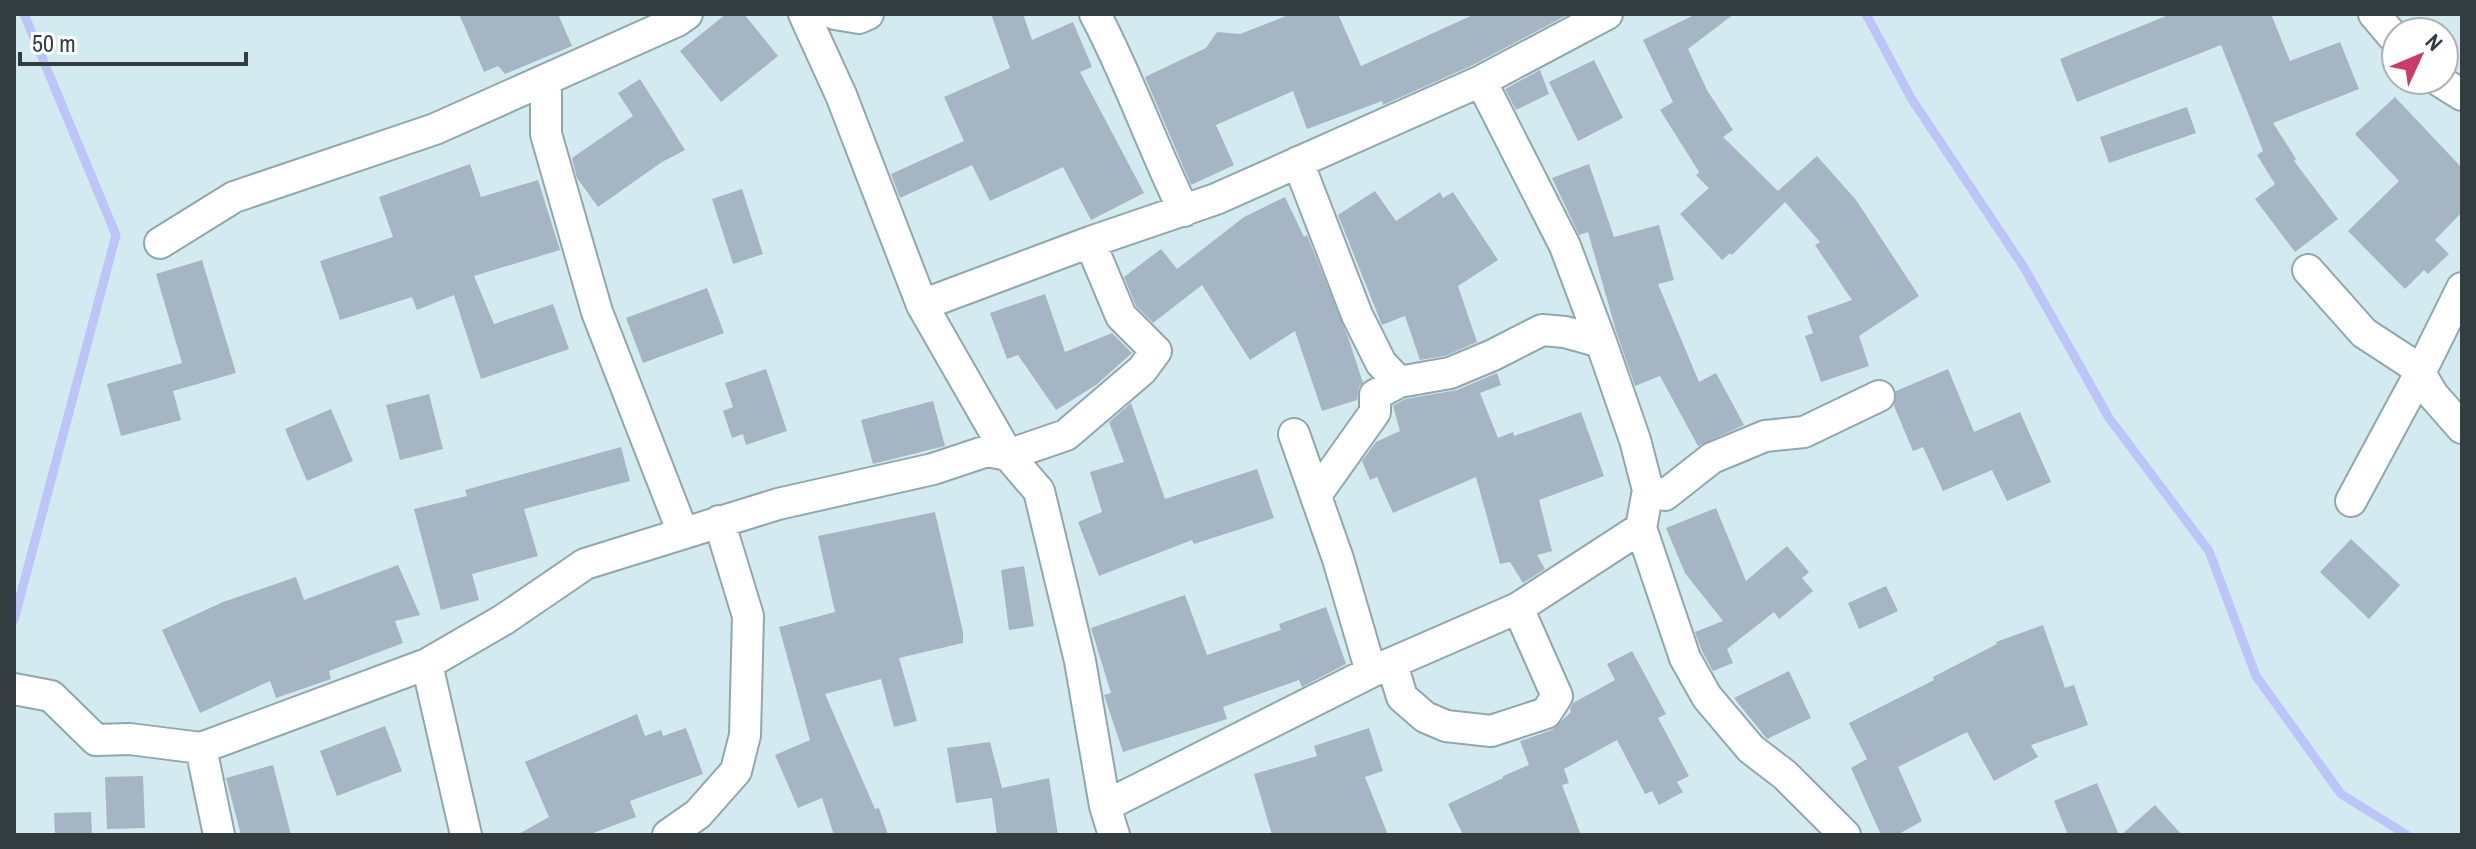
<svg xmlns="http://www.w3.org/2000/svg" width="2476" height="849" viewBox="0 0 2476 849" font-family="'Archivo Narrow',sans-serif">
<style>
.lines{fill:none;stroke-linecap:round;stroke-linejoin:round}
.stream{stroke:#bbc5f7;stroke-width:9}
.building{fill:#a6b5c4}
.minor-casing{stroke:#91a7ae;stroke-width:34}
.minor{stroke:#fff;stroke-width:30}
</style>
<rect width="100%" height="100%" fill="#d3eaf0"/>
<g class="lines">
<path class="stream" d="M1866 14 1911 98 2025 269 2109 418 2209 551 2256 676 2341 794 2407 835
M14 620 116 235 24 14"/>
</g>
<path class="building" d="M459 14H558L572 46 505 74 498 66 484 72Z
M726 14H744L778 56 721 102 680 51Z
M991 14H1023L1032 40 1073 22 1092 67 1080 72 1144 193 1091 220 1063 167 990 201 972 165 900 198 891 174 964 141 944 97 1010 68Z
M1291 14H1338L1361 66 1475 14H1569L1473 65 1383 105 1382 101 1307 129 1293 91 1216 125 1234 165 1191 185 1145 77 1206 48 1217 32 1240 34Z
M1696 14H1734L1688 49 1707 90 1733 130 1723 137 1778 191 1817 156 1856 200 1919 296 1859 336 1869 366 1821 382 1805 336 1813 333 1807 316 1852 300 1815 245 1820 242 1785 202 1732 255 1730 253 1722 260 1680 214 1709 188 1696 175 1699 172 1660 110 1673 102 1643 40Z
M2171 14H2271L2290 61 2340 42 2359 89 2273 123 2296 159 2294 161 2338 219 2295 252 2255 199 2275 184 2257 155 2263 151 2221 45 2077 102 2060 59Z
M1594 60 1623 118 1578 141 1549 82Z
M1540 70 1549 94 1516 110 1505 89Z
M640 79 685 150 662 162 598 207 577 178 572 158 633 116 618 93Z
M2395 97 2462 168V212L2435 240 2449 254 2428 274 2424 270 2405 289 2348 231 2399 181 2355 134Z
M2187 107 2196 133 2109 163 2100 137Z
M470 164 481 197 538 180 560 250 474 276 494 324 553 304 569 349 481 379 454 295 417 310 412 297 340 320 320 261 393 237 379 197Z
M1589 164 1614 237 1659 225 1674 280 1658 284 1699 382 1716 373 1744 425 1698 446 1660 376 1635 386 1616 331 1588 232 1579 235 1552 178Z
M742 189 763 254 733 264 712 199Z
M1375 191 1396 221 1440 192 1443 198 1453 192 1498 260 1458 286 1477 342 1445 356 1420 360 1405 316 1382 325 1338 215Z
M1285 197 1304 237 1307 235 1348 337 1363 383 1359 387 1357 400 1322 411 1295 331 1250 360 1202 285 1153 323 1136 306 1124 277 1161 249 1177 269 1244 217Z
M202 260 236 373 173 391 181 420 121 436 107 384 182 363 156 274Z
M707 288 724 333 643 363 626 318Z
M1045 294 1065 352 1112 333 1132 353 1096 385 1056 410 1018 355 1007 359 990 313Z
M766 369 787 431 746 445 743 434 732 438 723 411 733 407 725 383Z
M1948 369 1974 432 2020 412 2051 482 2007 501 1992 470 1943 491 1923 447 1913 451 1894 406 1896 391Z
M1497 373 1501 385 1480 393 1498 438 1513 432 1514 436 1581 412 1604 476 1539 500 1552 551 1537 555 1545 569 1523 583 1510 562 1500 564 1476 477 1393 513 1377 477 1370 480 1362 461 1376 442 1400 431 1393 406 1405 399 1457 390Z
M429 394 443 449 400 460 386 405Z
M933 401 945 446 873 464 861 420Z
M1131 403 1165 499 1257 469 1274 518 1194 544 1192 540 1099 576 1078 522 1102 512 1090 472 1124 462 1109 422Z
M331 409 353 461 307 481 285 429Z
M621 447 630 481 524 509 538 556 472 574 479 600 441 610 414 509 467 496 465 490Z
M1716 508 1746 581 1787 546 1809 572 1802 578 1813 591 1779 619 1774 612 1727 649 1733 663 1713 671 1702 651 1695 632 1723 621 1685 573 1666 528Z
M935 512 963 632V643L899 658 917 721 894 727 881 679 825 694 875 809 879 808 888 835H834L822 798 798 808 775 755 810 740 779 627 835 612 818 536Z
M2351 539 2400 585 2369 619 2320 572Z
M398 565 420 615 395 621 403 643 329 671 331 679 276 698 270 681 200 713 162 630 223 602 296 577 304 600Z
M1024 566 1034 626 1009 630 1001 570Z
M1886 586 1898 611 1859 629 1848 603Z
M1185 595 1207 655 1281 630 1279 624 1326 607 1346 664 1302 687 1299 680 1223 707 1227 719 1123 752 1104 695 1111 693 1091 628Z
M2043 625 2065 688 2074 685 2088 725 2031 745 2038 757 1994 781 1967 732 1898 767 1922 821 1897 835H1881L1851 768 1867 759 1849 723 1934 680 1933 677 1997 644 1996 642Z
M1632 651 1666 714 1658 718 1689 776 1677 782 1683 792 1659 805 1652 791 1645 794 1617 740 1564 769 1569 783 1562 785 1581 835H1463L1448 804 1503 778V776L1529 765 1520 741 1552 730 1571 712 1570 709 1573 703 1615 680 1607 664Z
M1789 671 1811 718 1767 739 1734 698Z
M637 714 645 736 661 730 663 736 686 728 703 774 630 801 636 817 588 835H517L549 817 525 762Z
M385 726 402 771 337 796 320 751Z
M1369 728 1383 771 1365 777 1388 835H1272L1254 774 1317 756 1314 746Z
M990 742 1002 788 1049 778 1058 835H997L992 798 956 803 947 748Z
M273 765 291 835H241L226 778Z
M143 776 145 828 107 829 105 777Z
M2097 783 2119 835H2068L2054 801Z
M2155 805 2182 835H2121Z
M91 812 92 835H55L54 813Z"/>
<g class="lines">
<defs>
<path id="minor" d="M804 14 841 95 922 305 1008 455 1039 491 1080 661 1105 806 1114 835
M835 14 859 18 868 14
M1095 14C1129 78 1152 146 1184 211
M2374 14 2396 40
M2438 80 2462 95
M546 82V134L597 312 683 533
M1298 162 1357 315 1381 363 1399 382 1450 373 1493 355 1542 330 1565 332 1601 342
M160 243 234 197 435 129 677 21 687 14
M2308 270 2364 333 2413 365 2420 373 2462 288
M922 305 1090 242 1216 199 1481 81 1607 14
M1294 434 1338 559 1371 672
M1648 490 1665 495 1712 458 1765 436 1804 432 1879 396
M1316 495 1375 412V395L1399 382
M2351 501 2420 373 2433 395 2462 428
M1641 528 1685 658 1707 697 1751 749 1785 775 1845 835
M427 664 466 835
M1392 664 1402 697 1425 717 1446 726 1491 731 1546 713 1557 696 1518 608
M14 689 51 696 96 740 130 739 201 748 427 664 503 620 585 564 778 504 933 469 987 451 1008 455 1066 435 1142 370 1156 351 1121 316 1090 242
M201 748 219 835
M1105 806 1371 672 1518 608 1641 528 1648 490 1635 440 1601 342 1565 246 1481 81
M668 835 698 814 736 771 745 735 748 616 719 521"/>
</defs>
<use href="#minor" class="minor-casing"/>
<use href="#minor" class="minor"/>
</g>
<rect width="2476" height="849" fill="none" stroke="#333c3f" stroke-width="32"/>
<g transform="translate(2420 56) rotate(46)"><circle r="38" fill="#ffffff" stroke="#adb1b2" stroke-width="2"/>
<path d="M0-6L14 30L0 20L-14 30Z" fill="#ca3c68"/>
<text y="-12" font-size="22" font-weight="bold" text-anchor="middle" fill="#333c3f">N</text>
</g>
<path d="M20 52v12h226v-12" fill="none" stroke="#333c3f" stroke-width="4"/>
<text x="32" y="52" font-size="24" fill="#333c3f" stroke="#ffffff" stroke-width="6" paint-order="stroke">50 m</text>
</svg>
